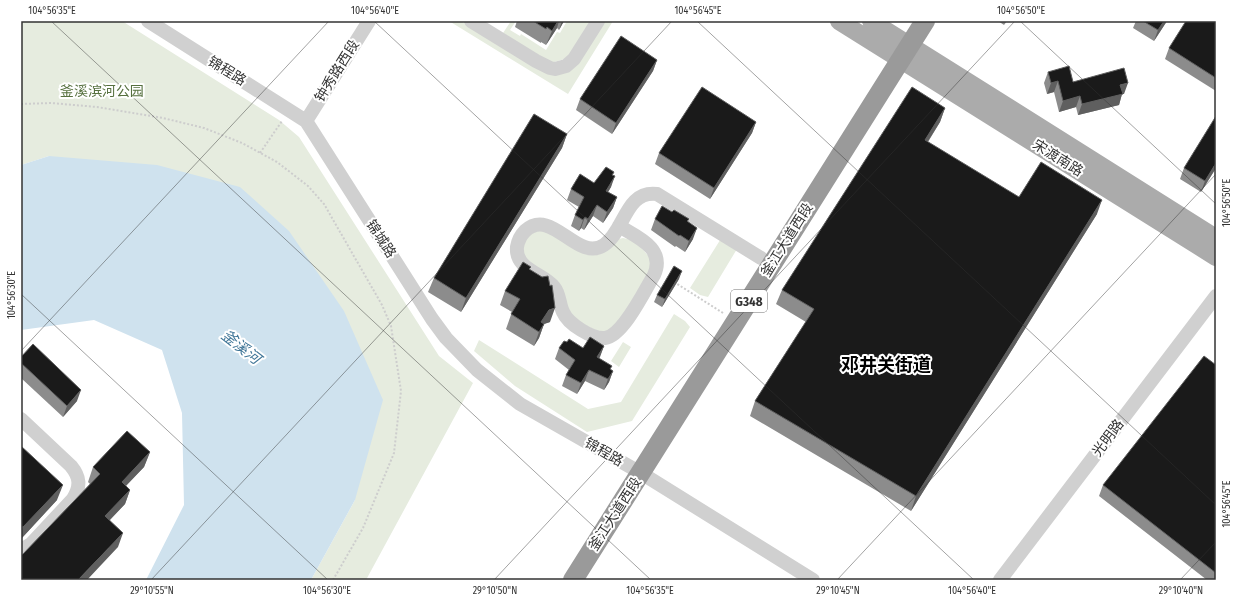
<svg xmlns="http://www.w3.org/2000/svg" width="1237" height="601" viewBox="0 0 1237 601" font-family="'Fira Sans Condensed','Noto Sans SC',sans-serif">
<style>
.green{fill:#e6ecdf}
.water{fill:#cfe2ee}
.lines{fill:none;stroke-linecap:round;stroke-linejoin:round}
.path{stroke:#cdcdcd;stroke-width:2;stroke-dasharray:2 2;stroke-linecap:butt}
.minor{stroke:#d0d0d0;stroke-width:14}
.major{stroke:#ababab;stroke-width:18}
.highway{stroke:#9a9a9a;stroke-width:20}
.wall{fill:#8c8c8c}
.shaded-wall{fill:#5f5f5f}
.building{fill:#1a1a1a;stroke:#5f5f5f}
.ticks{fill:none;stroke:#333;stroke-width:1;stroke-opacity:0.45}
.labels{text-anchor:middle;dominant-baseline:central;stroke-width:4;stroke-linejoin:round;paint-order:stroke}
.shield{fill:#fff;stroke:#707070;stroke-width:1}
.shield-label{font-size:13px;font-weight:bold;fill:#333}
.street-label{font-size:14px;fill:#333;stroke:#fff}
.park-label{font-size:14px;fill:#56703f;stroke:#fff}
.water-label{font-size:15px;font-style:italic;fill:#3f7597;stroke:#fff}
.district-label{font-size:18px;font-weight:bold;fill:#000;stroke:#fff}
.neatline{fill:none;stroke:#333;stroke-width:1.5}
.ticks-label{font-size:10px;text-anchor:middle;fill:#333}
</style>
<rect width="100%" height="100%" fill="#fff"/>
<path class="green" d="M21 21H122L279 120 299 137 439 356 473 383 366 580H311L355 500 49 156 21 165Z
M449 21H461L539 69 552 74 604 21H613L568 94Z
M511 21H516L510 30 520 36 521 34 546 50 557 32 560 33 567 21H592L568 58 551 63 503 33Z
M538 228 578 248 623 238 636 241 654 263 620 325 605 334 573 320 522 257V242Z
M722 237 737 249 708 297 700 295 690 288Z
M674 314 685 321 690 327 632 421 587 432 515 386 474 351 479 340 588 409 621 402Z
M623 342 631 347 619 367 611 361Z"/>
<path class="water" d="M49 156 157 165 240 187 289 231 344 311 383 400 355 500 311 580H146L184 505 182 413 162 350 94 320 21 330V165Z"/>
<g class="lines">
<path class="path" d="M21 104 51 103 97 107 163 118 204 128 242 143 277 162 308 186 324 204 382 305 391 326 401 391 394 453 363 528 333 580
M260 153 282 121
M674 282 723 313"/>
<path class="minor" d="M148 21 306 121 432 319 446 338 477 370 520 404 641 473 813 580
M471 21 536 61 550 68 555 69 566 66 574 59 598 21
M306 121 369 21
M619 226C637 237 666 248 654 275 645 290 623 336 605 338 592 339 568 324 563 312 559 304 560 294 554 287 543 273 515 270 517 247 518 241 521 235 525 231 552 206 577 263 604 245 625 231 625 190 657 194L761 258
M21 419 71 466C80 477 81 486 73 499L31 544 21 550
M1000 580 1216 296"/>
<path class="major" d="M839 21 1216 257
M871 21 1216 238"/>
<path class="highway" d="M573 580 925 21"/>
</g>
<path class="wall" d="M517 21H564L559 30 557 28 546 45 541 42V43L515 27Z
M998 21H1007L1004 25Z
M1136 21H1167L1154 41 1133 28Z
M1216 21V91L1165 59 1169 48Z
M657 60 653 71 612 134 576 110 580 99Z
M1048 72 1073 82 1124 94H1122L1119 105 1078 115 1076 107 1059 112 1054 92 1047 94 1044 83Z
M945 108 940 122 928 142 1019 197 1097 214 911 511 750 416 755 401 806 322 776 304 782 290Z
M756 122 752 133 710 199 655 164 659 153Z
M567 134 562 148 461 312 428 292 434 278Z
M1184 168H1216L1201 192 1180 179Z
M614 172 613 175 611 187 608 192 617 197 613 208 603 223 593 216 584 230 581 228 579 231 571 226 575 215 579 207 567 200 571 189 594 183Z
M672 212 689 219 688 222 693 239 685 252 676 246 675 247 651 230 655 219Z
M531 267 529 270 550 322 544 324 539 338 534 346 506 329 512 312 500 305 505 291Z
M679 279 662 307 654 302 657 295Z
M604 346 599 358 610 369 613 371 609 382 604 390 585 381 577 394 562 386 566 375 569 370 555 359 559 348H583Z
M21 357 77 401 63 417 21 378Z
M1216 365V580H1207L1099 496 1103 485Z
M21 446 57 500 21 539Z
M150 452 144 467 126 486 130 490 125 504 110 520 118 547 22 555 90 484 88 482 93 467Z"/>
<path class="shaded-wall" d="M558 21H559L557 28 546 45 552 31Z
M562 21H564L559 30Z
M1164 21H1167L1154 41 1158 30Z
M657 60 653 71 612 134 616 123Z
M1058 81 1054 92 1047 94 1051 83Z
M1128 83 1124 94H1122L1119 105 1078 115 1082 104 1120 85Z
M1080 96 1076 107 1059 112 1063 101Z
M945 108 940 122 920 154 925 140Z
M756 122 752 133 710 199 714 188Z
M567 134 562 148 461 312 466 298Z
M1216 163V168L1201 192 1205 181Z
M615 176 611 187 602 202 606 191Z
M617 197 613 208 603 223 607 212Z
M1102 200 1097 214 911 511 916 496Z
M597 205 593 216 584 230 588 219Z
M585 217 581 228 579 231 583 220Z
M697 228 693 239 685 252 689 241Z
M682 271 679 279 662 307 665 299Z
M555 308 550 322 544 324 539 338 534 346 539 332 541 322 549 310Z
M604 346 600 357 593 368 597 357Z
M589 370 585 381 577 394 581 383Z
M613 371 609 382 604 390 608 379Z
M81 390 77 401 63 417 67 406Z
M150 452 144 467 116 496 122 482Z
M63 485 57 500 21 539V534L23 527Z
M130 490 125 504 100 530 105 516Z
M123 533 118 547 87 580H78Z"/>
<path class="building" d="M533 21H558L552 31 547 27 546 29Z
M1143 21H1164L1158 30Z
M1186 21H1216V78L1169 48Z
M621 36 657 60 616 123 580 99Z
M1069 66 1073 82 1124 68 1128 83 1120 85 1123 94 1082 104 1080 96 1063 101 1058 81 1051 83 1048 72Z
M702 87 756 122 714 188 659 153Z
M912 87 945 108 925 140 1019 197 1041 162 1102 200 916 496 755 401 814 309 782 290Z
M534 114 567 134 466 298 434 278Z
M1216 116V163L1205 181 1184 168Z
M606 167 614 172 612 175 615 176 606 191 617 197 607 212 597 205 588 219 585 217 583 220 575 215 584 197 571 189 580 174 594 183Z
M662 206 672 212 674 210 689 219 687 221 697 228 689 241 680 235 679 236 655 219Z
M523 262 531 267 529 269 542 277 548 276 550 286 552 285 555 308 549 310 541 322 544 324 539 332 511 314 520 299 505 291Z
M674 266 682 271 665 299 657 295Z
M590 337 604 346 597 357 612 366 610 369 613 371 608 379 589 370 581 383 566 375 575 360 559 348 564 341 567 342 569 339 583 348Z
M33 344 81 390 67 406 21 363V357Z
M1204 356 1216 365V573L1103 485Z
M127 431 150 452 122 482 130 490 105 516 123 533 78 580H21V554L22 555 100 474 93 467Z
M21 446 63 485 23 527 21 525Z"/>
<path class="ticks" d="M51 21 651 580M374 21 974 580M697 21 1216 505M1020 21 1216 204M21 294 328 580M21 351 329 21M151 580 672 21M494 580 1015 21M837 580 1216 174M1180 580 1216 542"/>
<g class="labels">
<rect class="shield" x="731" y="290" width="36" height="22" rx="3"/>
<g class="shield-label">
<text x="749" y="301">G348</text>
</g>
<g class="street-label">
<text transform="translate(227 71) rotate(32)">锦程路</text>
<text transform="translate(337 71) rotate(-58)">钟秀路西段</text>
<text transform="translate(1058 158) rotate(32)">宋渡南路</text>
<text transform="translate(381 239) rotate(57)">锦城路</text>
<text transform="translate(787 240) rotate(-58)">釜江大道西段</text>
<text transform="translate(1108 438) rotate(-53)">光明路</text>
<text transform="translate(604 452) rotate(30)">锦程路</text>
<text transform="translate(615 514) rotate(-57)">釜江大道西段</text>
</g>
<g class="park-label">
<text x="102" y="91">釜溪滨河公园</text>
</g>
<g class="water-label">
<text transform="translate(241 347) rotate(38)">釜溪河</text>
</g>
<g class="district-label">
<text x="886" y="365">邓井关街道</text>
</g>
</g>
<rect width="1237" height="601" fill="none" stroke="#ffffff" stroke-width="44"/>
<rect x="22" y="22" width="1193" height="557" class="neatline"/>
<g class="ticks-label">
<text x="52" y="14">104°56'35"E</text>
<text x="375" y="14">104°56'40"E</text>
<text x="698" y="14">104°56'45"E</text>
<text x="1021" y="14">104°56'50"E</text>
<text transform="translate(1226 203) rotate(-90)" y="4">104°56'50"E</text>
<text transform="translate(11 295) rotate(-90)" y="4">104°56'30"E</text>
<text transform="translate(1226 504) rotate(-90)" y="4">104°56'45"E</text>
<text x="152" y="594">29°10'55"N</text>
<text x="327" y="594">104°56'30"E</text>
<text x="495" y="594">29°10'50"N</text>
<text x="650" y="594">104°56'35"E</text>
<text x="838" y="594">29°10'45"N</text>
<text x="972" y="594">104°56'40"E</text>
<text x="1181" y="594">29°10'40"N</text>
</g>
</svg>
